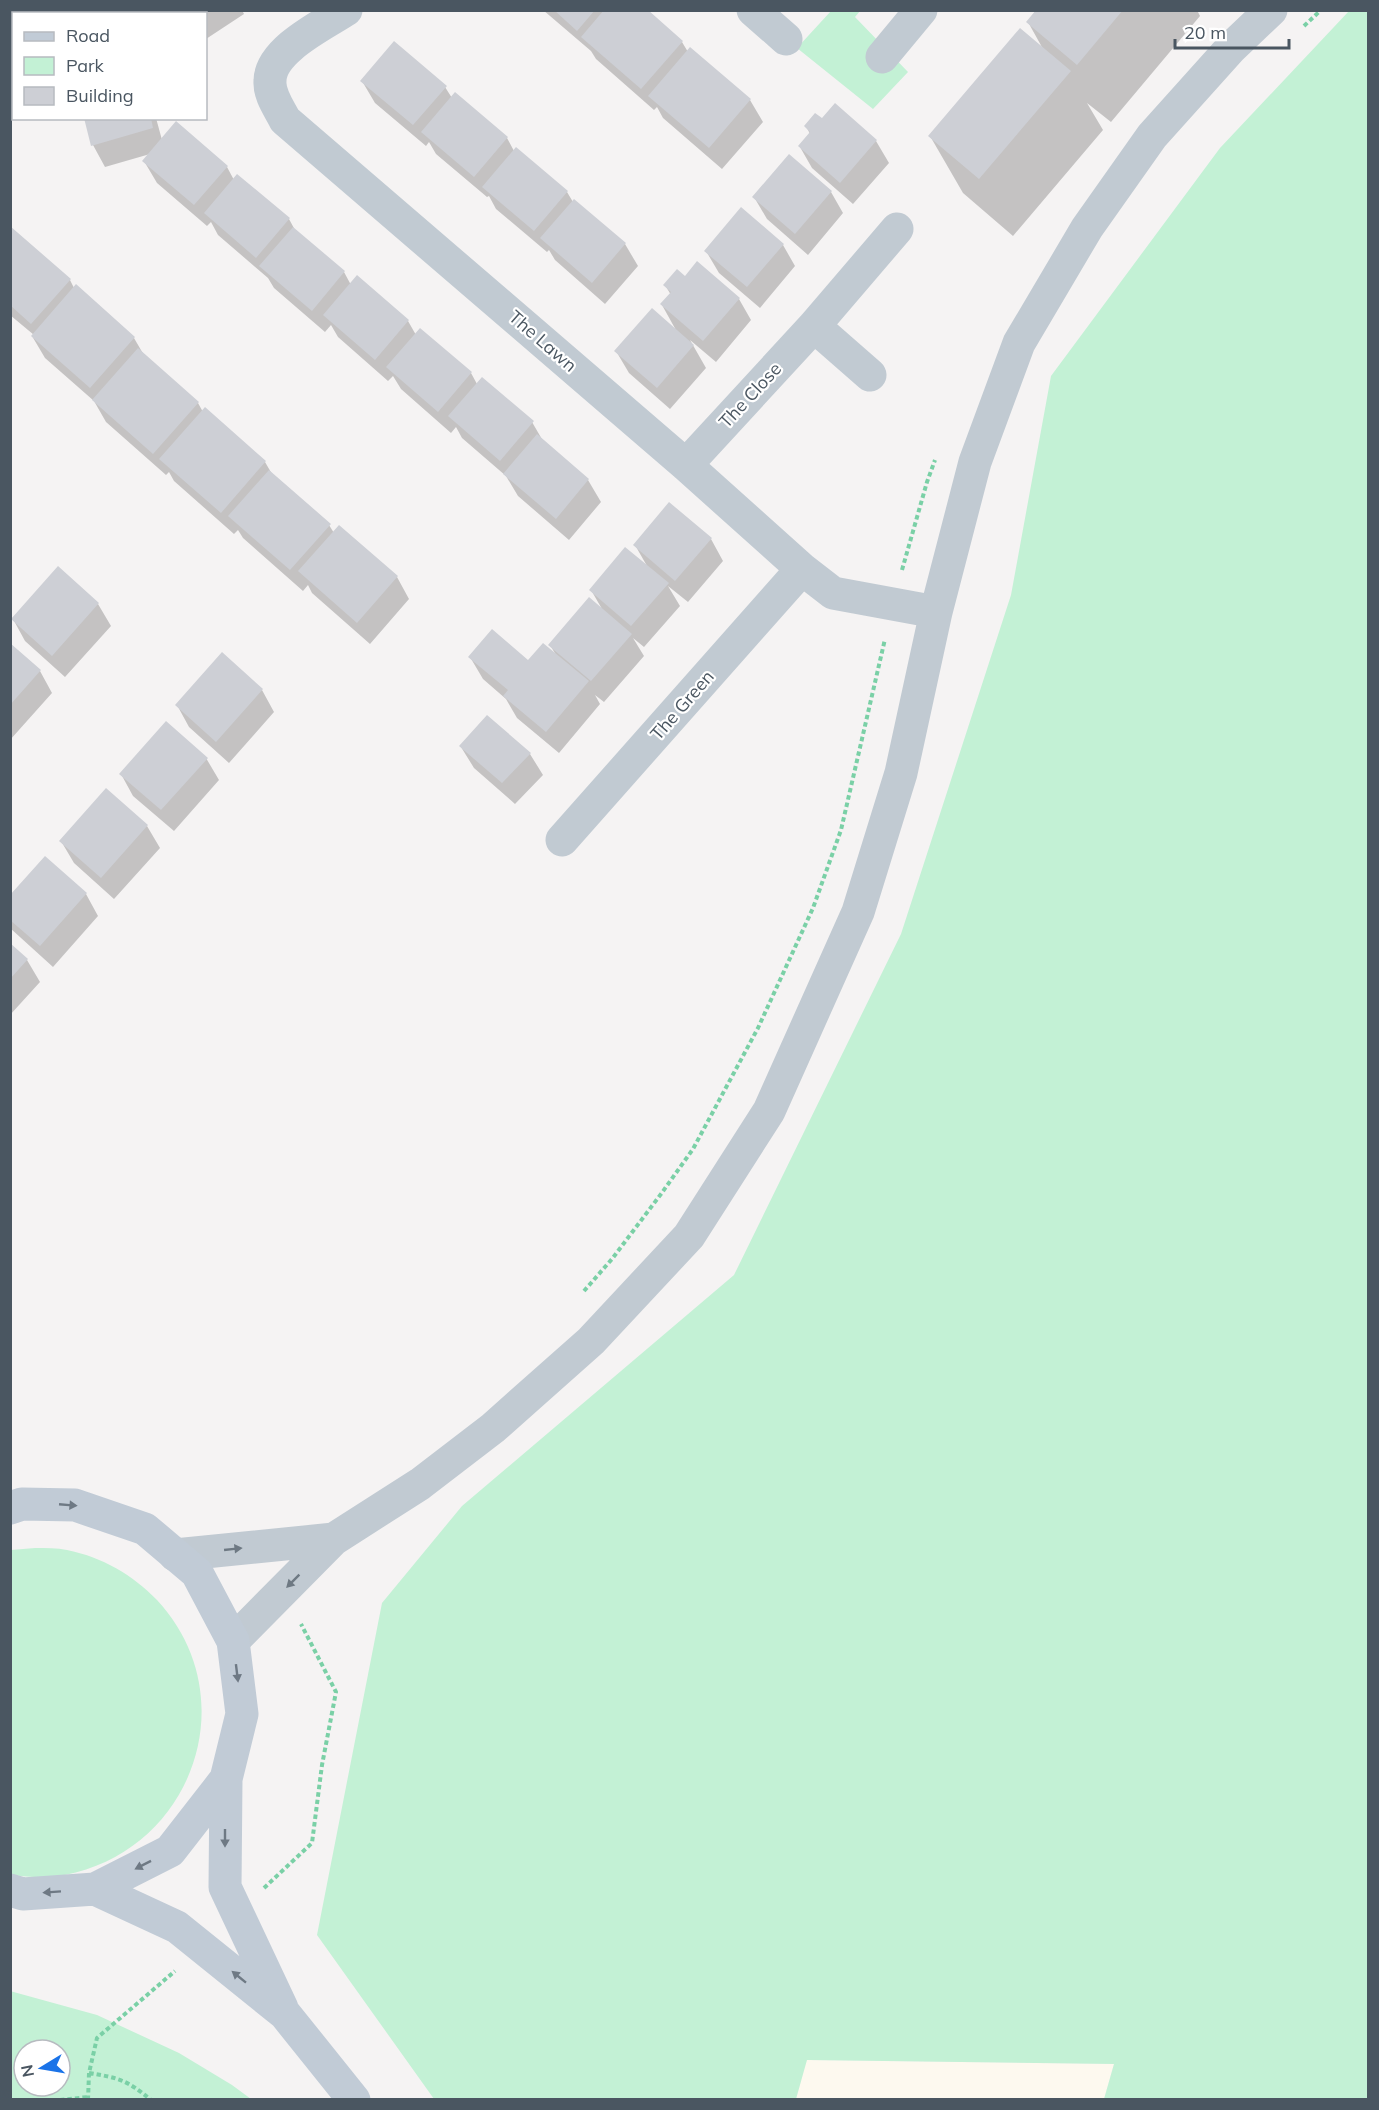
<svg xmlns="http://www.w3.org/2000/svg" width="1379" height="2110" viewBox="0 0 1379 2110" font-family="Mulish,sans-serif">
<style>
.commercial{fill:#fdf9ef}
.green{fill:#c3f1d5;fill-rule:evenodd}
.shadow{fill:#0003}
.building{fill:#cdcfd5}
.lines{fill:none;stroke-linecap:round;stroke-linejoin:round}
.path{stroke:#7ad0a6;stroke-width:4;stroke-dasharray:4.5 3;stroke-linecap:butt}
.minor{stroke:#c1cad2;stroke-width:33}
.secondary{stroke:#c1cbd6;stroke-width:33}
.oneway{fill:#6e7984}
.oneway2{fill:#6e7983}
.labels{text-anchor:middle;dominant-baseline:central;stroke-width:4.5;stroke-linejoin:round;paint-order:stroke}
.street-label{font-size:18px;fill:#4a5661;stroke:#fff}
</style>
<rect width="100%" height="100%" fill="#f5f3f3"/>
<path class="commercial" d="M806 2060 1114 2064 1104 2099 796 2100Z"/>
<path class="green" d="M831 11H860L855 17 908 72 873 109 797 48Z
M1349 11H1368V2099H1104L1114 2064 807 2060 796 2099H434L317 1935 382 1603 462 1506 734 1275 901 934 1011 595 1051 376 1220 148Z
M35 1548C46 1548 57 1548 67 1550 102 1557 133 1575 157 1600 247 1697 193 1850 65 1875 47 1879 28 1877 11 1875V1550Z
M10 1991 97 2015 179 2053 232 2085 251 2099H11ZM24 2050H60V2086H24Z"/>
<path class="shadow" d="M186 10H242L244 14 206 39V14H188Z
M543 10H646L682 42 688 52 750 100 763 122 722 169 663 118 657 107 654 110 596 59 591 51Z
M1038 10H1197L1200 16 1111 122 1087 103 1103 130 1013 236 963 193 930 136 1043 49 1028 22Z
M362 81 445 87 452 98 507 138 514 151 516 149 567 192 573 202 574 201 625 244 638 266 605 304 555 260 549 250 547 252 496 209 489 196 487 197 436 154 429 142 426 146 375 103Z
M835 105 876 141 889 163 853 204 812 168 800 147 810 134 806 126 822 121Z
M85 118H156L162 140 227 167 234 180 289 219 295 230 344 272 351 285 357 278 408 321 416 335 471 373 477 384 532 422 543 441 588 480 601 502 569 540 518 496 506 476 462 438 456 427 451 433 401 389 393 376 388 381 338 337 331 325 325 332 274 288 268 278 218 235 211 222 207 226 157 183 144 161 150 154 105 167 93 145Z
M831 192 843 213 808 255 767 219 754 197Z
M11 229 70 280 74 288 134 338 145 357 198 403 203 412 205 409 265 462 272 474 329 525 334 533 397 577 409 599 370 644 312 593 308 585 303 591 243 538 238 530 234 534 174 481 169 472 166 475 106 422 94 401 45 358 32 336 34 335 10 315Z
M783 245 795 266 760 308 719 273 706 251Z
M685 278 739 299 751 320 716 362 690 340 706 368 670 409 629 373 616 351 677 332 662 305 671 295 665 285Z
M711 539 723 561 688 602 668 586 680 606 644 647 633 638 644 656 604 702 595 695 600 704 559 753 517 718 506 699 483 679 470 657 528 662 556 655 550 645 602 609 591 590 647 566 635 545Z
M98 604 111 626 65 677 25 641 13 619Z
M10 645 40 671 52 693 10 740Z
M262 690 274 712 229 763 189 727 177 705Z
M461 747 530 754 543 775 515 804 474 768Z
M206 758 219 780 174 831 133 796 121 774Z
M147 826 160 848 114 899 74 863 61 841Z
M86 894 98 916 53 967 10 928V897Z
M10 945 27 960 40 982 10 1015Z"/>
<path class="building" d="M93 10 106 11 165 10 164 14H93Z
M554 10H595L577 31Z
M604 10H648L683 41 641 89 581 37Z
M1036 10H1123L1077 65 1026 22Z
M1020 28 1071 71 979 179 928 136Z
M394 41 447 86 413 125 360 81Z
M690 47 751 99 709 148 648 96Z
M455 92 508 137 474 177 421 132Z
M835 103 877 140 840 183 798 146 810 132 804 126 815 113 822 118Z
M84 118H151L153 128 91 146Z
M176 121 228 166 194 205 142 161Z
M516 147 568 191 534 231 482 187Z
M789 154 832 191 795 234 752 197Z
M237 174 290 218 256 258 204 213Z
M574 199 626 243 592 283 540 238Z
M741 207 784 244 747 287 704 251Z
M10 226 71 279 31 324 10 305Z
M293 227 345 271 312 311 259 266Z
M697 261 740 298 703 341 660 304 671 292 663 285 677 269 685 276Z
M357 275 409 320 375 360 323 315Z
M76 284 135 337 90 388 31 336Z
M652 308 694 345 657 388 614 351Z
M420 328 472 372 438 412 386 367Z
M138 348 199 402 153 454 92 400Z
M482 377 534 421 500 461 448 416Z
M205 407 266 461 221 513 159 459Z
M537 434 589 479 556 519 503 474Z
M269 470 331 524 290 570 228 516Z
M669 502 712 538 675 581 633 545Z
M339 525 398 576 357 623 298 571Z
M625 547 669 583 631 626 589 590Z
M58 566 99 603 52 656 11 619Z
M589 597 632 634 591 681 548 645Z
M492 629 528 660 543 643 589 681 546 732 503 696 508 690 468 657Z
M10 643 41 670 10 705Z
M222 652 263 689 216 742 175 705Z
M487 715 531 753 502 783 459 746Z
M166 721 208 758 161 810 119 774Z
M106 788 148 825 101 878 59 841Z
M45 856 87 893 40 946 10 920V895Z
M10 943 28 959 10 979Z"/>
<g class="lines">
<path class="path" d="M1304 26 1321 10
M902 570 927 482 935 460
M584 1291 612 1259 661 1194 693 1149 758 1028 813 908 841 830 885 639
M264 1888 312 1843 322 1765 336 1692 301 1624
M89 2073C119 2078 127 2080 151 2100
M60 2100 88 2097
M88 2100 89 2073 97 2038 175 1971"/>
<path class="minor" d="M346 10C323 25 270 50 270 81 269 95 279 108 285 120L686 465 802 569 833 593 936 612
M753 10 786 39
M882 57 921 10
M814 326 870 375
M686 465 814 326 897 229
M562 840 802 569
M175 1555 334 1539
M233 1641 334 1539 420 1484 493 1428 591 1341 689 1236 769 1111 858 912 901 773 936 612 975 462 1019 343 1087 228 1152 136 1231 48 1271 10"/>
<path class="secondary" d="M10 1508 22 1504 75 1505 145 1529 197 1573 233 1641 242 1714 226 1779 170 1851 95 1889 23 1894 10 1890
M226 1779 225 1887 282 2008
M95 1889 177 1927 285 2014 354 2100"/>
</g>
<defs><path id="oneway-solid" d="M-6-.8H1V-3.2L6.5 0L1 3.2V.8H-6Z" transform="scale(1.5)"/></defs>
<g class="oneway">
<use href="#oneway-solid" transform="translate(68 1505) rotate(5)"/>
<use href="#oneway-solid" transform="translate(237 1673) rotate(83)"/>
<use href="#oneway-solid" transform="translate(225 1838) rotate(90)"/>
<use href="#oneway-solid" transform="translate(143 1865) rotate(153)"/>
<use href="#oneway-solid" transform="translate(52 1892) rotate(176)"/>
<use href="#oneway-solid" transform="translate(239 1977) rotate(-141)"/>
</g>
<g class="oneway2">
<use href="#oneway-solid" transform="translate(233 1549) rotate(-6)"/>
<use href="#oneway-solid" transform="translate(293 1581) rotate(135)"/>
</g>
<g class="labels">
<g class="street-label">
<text transform="translate(543 341) rotate(41)">The Lawn</text>
<text transform="translate(750 395) rotate(-47)">The Close</text>
<text transform="translate(682 705) rotate(-49)">The Green</text>
</g>
</g>
<rect width="1379" height="2110" fill="none" stroke="#4a5661" stroke-width="24"/>
<rect x="12" y="12" width="195" height="108" fill="#ffffff" stroke="#b7bbc0" stroke-width="1.5"/>
<rect x="24" y="32" width="30" height="9" fill="#c1cbd6" stroke="#b7bbc0" stroke-width="1.5"/>
<text x="66" y="42" font-size="18" fill="#4a5661">Road</text>
<rect x="24" y="57" width="30" height="18" fill="#c3f1d5" stroke="#b7bbc0" stroke-width="1.5"/>
<text x="66" y="72" font-size="18" fill="#4a5661">Park</text>
<rect x="24" y="87" width="30" height="18" fill="#cdcfd5" stroke="#b7bbc0" stroke-width="1.5"/>
<text x="66" y="102" font-size="18" fill="#4a5661">Building</text>
<g transform="translate(42 2068) rotate(259)"><circle r="28" fill="#ffffff" stroke="#b7bbc0" stroke-width="1.5"/>
<path d="M0-4.5L10 22L0 15L-10 22Z" fill="#1a73e8"/>
<text y="-9" font-size="16" font-weight="bold" text-anchor="middle" fill="#4a5661">N</text>
</g>
<path d="M1175 39v9h114v-9" fill="none" stroke="#4a5661" stroke-width="3"/>
<text x="1184" y="39" font-size="18" fill="#4a5661" stroke="#ffffff" stroke-width="4.5" paint-order="stroke">20 m</text>
</svg>
